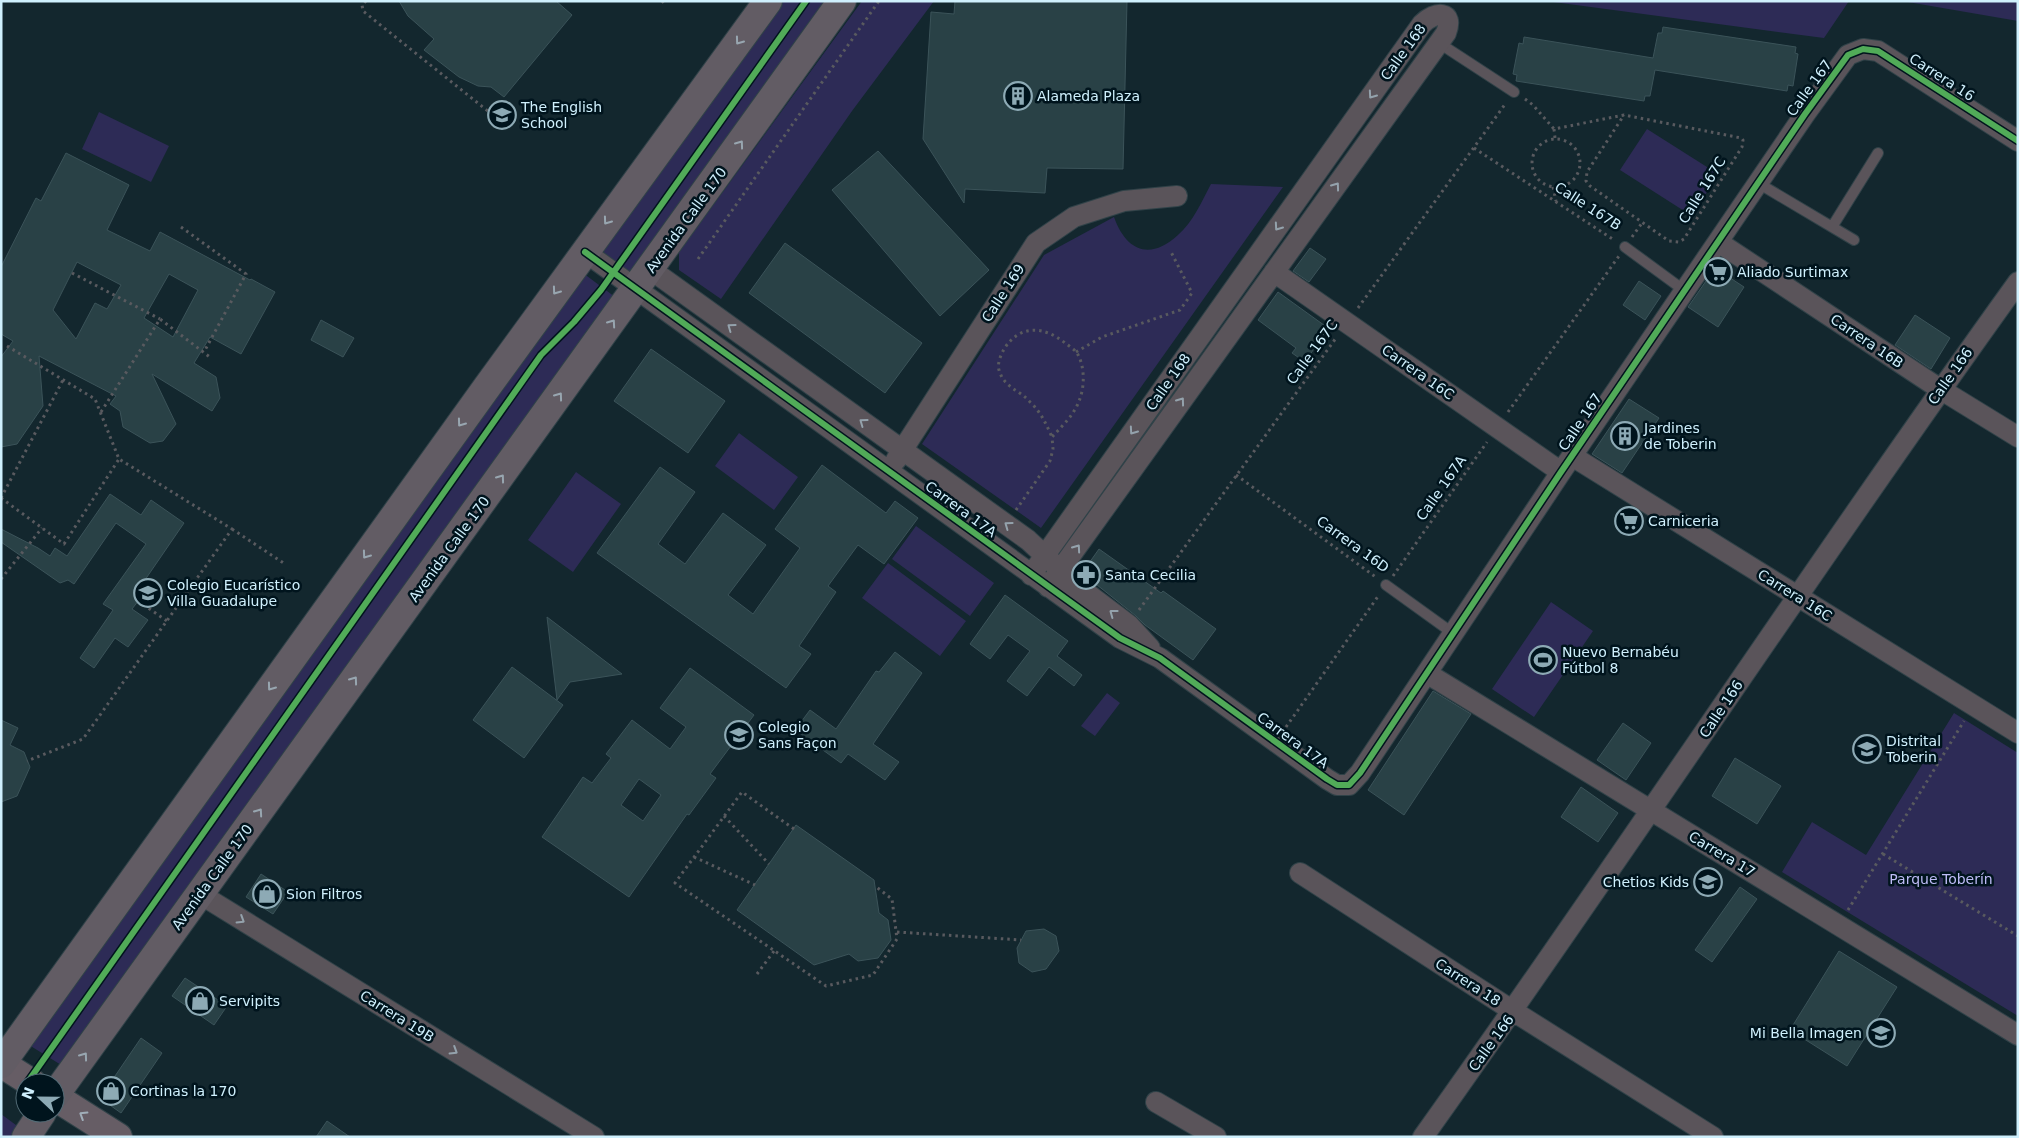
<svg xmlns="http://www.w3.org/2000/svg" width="2019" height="1138" viewBox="0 0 2019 1138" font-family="'DejaVu Sans',sans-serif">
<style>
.green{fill:#2d2b56}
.building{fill:#294146;stroke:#3b5359;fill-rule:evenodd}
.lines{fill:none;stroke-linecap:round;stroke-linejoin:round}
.lane-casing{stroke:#304248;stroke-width:12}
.street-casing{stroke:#304248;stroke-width:22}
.secondary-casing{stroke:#304248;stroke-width:30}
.primary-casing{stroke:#304248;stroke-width:30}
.path{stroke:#595a5f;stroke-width:3;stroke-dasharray:2.5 4;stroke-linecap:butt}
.lane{stroke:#5a545a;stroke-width:10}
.street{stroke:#5a545a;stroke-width:20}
.secondary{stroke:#665d65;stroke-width:28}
.primary{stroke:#625c64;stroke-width:28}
.cycleway-casing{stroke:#00141d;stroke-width:9}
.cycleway{stroke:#51ab58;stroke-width:6}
.oneway{stroke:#98a6b0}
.oneway2{stroke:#94a2ac}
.oneway3{stroke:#a0aeb9}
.labels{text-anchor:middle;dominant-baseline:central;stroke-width:5;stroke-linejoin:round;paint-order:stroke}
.street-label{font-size:14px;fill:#cff0fd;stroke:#00141d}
.poi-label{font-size:14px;fill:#cff0fd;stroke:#00141d;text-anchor:start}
.park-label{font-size:14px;fill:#bebcf7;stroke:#00141d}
</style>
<rect width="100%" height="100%" fill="#13272e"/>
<path class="green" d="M781 1H832L631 273 603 252V246Z
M862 1H934L852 111 721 299 679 270V252Z
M1546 1H1849L1824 38Z
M1902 1H2018V21Z
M99 112 169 146 151 182 82 149Z
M1647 129 1718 174 1692 216 1620 170Z
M1211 184 1283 187 1041 528 922 444 1044 255 1114 217C1126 251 1150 261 1178 235 1193 222 1202 201 1211 184Z
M581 276H587L615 297 66 1068 29 1045 308 661Z
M739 433 798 477 774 510 715 466Z
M576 472 621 504 573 572 528 540Z
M916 526 994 583 970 616 892 559Z
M888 563 966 621 940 656 862 598Z
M1551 602 1593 631 1534 717 1492 689Z
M1107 693 1120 703 1095 736 1081 726Z
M1954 713 2018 753V1016L1782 872 1812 822 1866 855Z
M1 1114 20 1128 14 1137H1Z"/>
<path class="building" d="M399 1H556L572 15 504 97 491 87 478 86 459 77 424 50 434 39 408 16Z
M955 1H1127L1123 169 1047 168 1045 193 965 189 964 203 923 139 931 12 954 14Z
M1663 27 1796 47 1795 53 1798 54 1793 86 1788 85 1787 91 1655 70 1650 96H1645L1644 101 1516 81 1517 75 1513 74 1519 43 1523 44 1524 37 1653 58 1658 33H1662Z
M878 151 989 270 940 316 832 190Z
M66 153 129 185 107 230 150 251 160 232 250 280 251 279 275 292 241 354 210 337 194 363 216 377 220 398 212 411 152 374 176 424 163 441 150 443 123 427 120 411 110 404 116 396 39 356 43 406 17 444 1 447V357L13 341 1 334V267L36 198 41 201ZM77 262 121 285 107 309 95 303 76 339 53 310ZM169 274 198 290 173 337 144 318Z
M785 243 922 343 885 393 749 293Z
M1310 248 1326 259 1309 282 1293 271Z
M1715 268 1744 287 1718 327 1688 307Z
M1639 281 1661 296 1645 320 1623 305Z
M1278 292 1328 328 1305 362 1292 353 1296 348 1258 320Z
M1915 315 1950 338 1931 369 1895 345Z
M321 320 354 338 343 357 311 340Z
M651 349 725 401 688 453 614 401Z
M1629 399 1659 418 1622 473 1592 454Z
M822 465 886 513 895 501 918 518 884 564 858 545 828 586 836 592 799 646 811 654 786 688 597 553 660 467 695 492 658 544 685 564 723 513 766 545 728 595 753 614 800 548 775 529Z
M110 494 141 515 151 500 184 523 136 593 142 596 132 609 148 620 128 647 115 638 94 668 80 658 113 610 103 604 146 544 116 523 74 584 68 580 60 583 1 542V529L38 548 50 556 55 548 67 556Z
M1099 549 1161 593 1163 591 1216 629 1193 660 1145 625 1136 616 1082 573Z
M1005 595 1068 641 1057 656 1082 675 1074 686 1049 667 1027 696 1007 681 1030 651 1008 635 990 659 970 644Z
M547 617 622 674 570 682 557 700Z
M895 652 922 673 873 744 899 762 885 780 848 754 841 763 795 730 810 710 836 729 876 671 879 672Z
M512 667 563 705 524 758 473 720Z
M690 668 754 715 710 774 716 778 689 815 687 814 629 897 542 837 583 777 592 783 611 758 606 754 632 720 670 749 686 727 660 708ZM639 779 661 795 643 821 621 805Z
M1433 691 1471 714 1404 815 1368 790Z
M1 720 18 728 10 745 24 752 30 767 17 796 1 802Z
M1623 723 1651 743 1626 780 1597 760Z
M1735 758 1781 786 1757 824 1712 796Z
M1581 787 1618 813 1598 842 1561 817Z
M796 825 874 880 879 913 888 920 891 940 878 958 858 961 849 954 814 965 737 910Z
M261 874 288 892 273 914 246 897Z
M1740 887 1757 899 1712 962 1695 950Z
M1044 929 1056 936 1059 951 1046 969 1032 972 1019 963 1017 948 1026 931Z
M1839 951 1897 987 1847 1066 1790 1030Z
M185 978 227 1006 214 1025 172 996Z
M141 1038 162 1053 121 1113 100 1098Z
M327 1121 350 1137H316Z"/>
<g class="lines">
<defs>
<path id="lane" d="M1439 43 1514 92
M1758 183 1854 240
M1832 227 1878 153
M1625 247 1685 291
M1386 585 1454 634"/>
<path id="street" d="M1718 242 1940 389 2018 437
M585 252 1120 638 1160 658 1327 779 1337 785H1349L1360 773 1561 472 1805 114 1848 55 1863 49 1878 51 2018 141
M650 269 1028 540 1080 588 1129 625 1150 648
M1274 272 1561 472
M1572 456 2018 733
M896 460 1036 243 1074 217 1124 201 1177 196
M1031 575 1422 24C1435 11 1455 10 1446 33L1048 587
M1428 674 2018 1035
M1300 873 1513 1011 1713 1137
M200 894 594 1137
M1156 1102 1216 1137
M1423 1137C1625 854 1815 564 2018 282"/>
<path id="secondary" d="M2 1064 32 1083
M55 1097 118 1137"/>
<path id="primary" d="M1 1064 487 387 768 1
M55 1095 842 1
M26 1137 42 1113"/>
</defs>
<use href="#lane" class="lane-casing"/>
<use href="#street" class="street-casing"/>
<use href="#secondary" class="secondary-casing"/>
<use href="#primary" class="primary-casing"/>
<path class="path" d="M366 1 362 5 363 11 499 120
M662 1 666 5
M1525 99 1533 105 1554 129
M1555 138 1554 129 1624 115 1741 138 1743 140 1742 147 1684 239 1679 242 1669 241 1590 186 1586 181 1587 172 1624 115
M1532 163a24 24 0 1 1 48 0a24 24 0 1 1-48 0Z
M1474 148 1614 240
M1553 187 1556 201
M181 227 246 274 204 352
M1632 237 1642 223
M698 259 879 1
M72 273 160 319
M1358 308 1506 103
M7 346 95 399 119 459 232 529 83 739 27 761
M1076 352 1102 337 1180 310 1192 293 1170 250
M101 412 160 319 211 358
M1508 412 1619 256
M1236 475 1377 578
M1 498 64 544 119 459
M1 498 63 380
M1016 510 1050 461 1053 449 1052 437C1062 426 1074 415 1079 401 1085 387 1085 366 1077 353 1074 349 1069 346 1065 343 1044 326 1020 324 1004 349 1001 355 997 363 999 370 1004 388 1020 390 1030 402 1041 412 1046 424 1052 437
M232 529 285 564
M1393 576 1487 442
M1 579 42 528
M138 601 167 621
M1139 610 1336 338
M1286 727 1379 595
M724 816 769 864
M794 829 742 792 675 883 826 986 873 975 897 939 892 899 875 886
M1883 854 2018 936
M694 857 755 885
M1848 910 1964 721
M897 932 1021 940
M757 974 774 951"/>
<use href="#lane" class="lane"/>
<use href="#street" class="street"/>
<use href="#secondary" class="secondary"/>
<use href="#primary" class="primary"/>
<defs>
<path id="cycleway" d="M585 252 1120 638 1160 658 1327 779 1337 785H1349L1360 773 1561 472 1805 114 1848 55 1863 49 1878 51 2018 141
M27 1083 541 355 574 322 601 290 806 1"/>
</defs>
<use href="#cycleway" class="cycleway-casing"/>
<use href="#cycleway" class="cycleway"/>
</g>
<defs><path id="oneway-chevron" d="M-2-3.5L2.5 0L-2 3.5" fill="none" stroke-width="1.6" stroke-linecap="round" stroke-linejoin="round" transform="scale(1.25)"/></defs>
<g class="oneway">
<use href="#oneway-chevron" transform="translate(739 41) rotate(126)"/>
<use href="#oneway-chevron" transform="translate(740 144) rotate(-54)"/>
<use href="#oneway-chevron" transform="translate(607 221) rotate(126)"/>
<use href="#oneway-chevron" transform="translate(556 291) rotate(126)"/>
<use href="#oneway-chevron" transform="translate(612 323) rotate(-55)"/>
<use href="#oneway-chevron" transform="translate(559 396) rotate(-54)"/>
<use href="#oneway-chevron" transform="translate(461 423) rotate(126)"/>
<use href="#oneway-chevron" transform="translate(501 478) rotate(-54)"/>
<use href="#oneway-chevron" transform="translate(366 555) rotate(126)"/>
<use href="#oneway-chevron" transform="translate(354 680) rotate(-54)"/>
<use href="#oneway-chevron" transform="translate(271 687) rotate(126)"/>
<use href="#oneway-chevron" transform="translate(259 812) rotate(-55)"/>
<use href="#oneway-chevron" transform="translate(84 1056) rotate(-54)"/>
</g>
<g class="oneway2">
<use href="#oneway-chevron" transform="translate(1372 95) rotate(125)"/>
<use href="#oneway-chevron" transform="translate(1336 186) rotate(-54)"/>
<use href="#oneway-chevron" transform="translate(1278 227) rotate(125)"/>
<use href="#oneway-chevron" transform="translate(731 327) rotate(-144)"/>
<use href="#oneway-chevron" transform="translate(1181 401) rotate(-54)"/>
<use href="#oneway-chevron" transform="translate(863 422) rotate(-144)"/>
<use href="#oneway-chevron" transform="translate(1133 431) rotate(125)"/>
<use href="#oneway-chevron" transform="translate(1008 525) rotate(-144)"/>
<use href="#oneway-chevron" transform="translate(1077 548) rotate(-55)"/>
<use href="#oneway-chevron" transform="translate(1113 613) rotate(-143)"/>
<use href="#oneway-chevron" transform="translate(241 920) rotate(32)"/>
<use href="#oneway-chevron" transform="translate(454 1051) rotate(32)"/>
</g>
<use class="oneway3" href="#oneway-chevron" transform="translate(83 1115) rotate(-148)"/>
<defs>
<symbol id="building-ring" viewBox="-11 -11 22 22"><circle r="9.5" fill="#00141d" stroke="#8daab5" stroke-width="1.5"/><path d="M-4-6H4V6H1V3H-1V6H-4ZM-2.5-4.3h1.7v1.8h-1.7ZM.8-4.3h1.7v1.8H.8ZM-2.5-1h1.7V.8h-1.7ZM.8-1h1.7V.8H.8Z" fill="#8daab5"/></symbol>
<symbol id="school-ring" viewBox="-11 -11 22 22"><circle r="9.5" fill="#00141d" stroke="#8daab5" stroke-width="1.5"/><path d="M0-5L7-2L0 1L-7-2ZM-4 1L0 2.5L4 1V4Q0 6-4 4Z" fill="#8daab5"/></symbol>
<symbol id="supermarket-ring" viewBox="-11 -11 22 22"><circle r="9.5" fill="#00141d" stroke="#8daab5" stroke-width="1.5"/><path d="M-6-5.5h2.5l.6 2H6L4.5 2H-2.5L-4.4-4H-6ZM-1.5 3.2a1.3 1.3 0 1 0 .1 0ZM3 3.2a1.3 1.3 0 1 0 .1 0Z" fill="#8daab5"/></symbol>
<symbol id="pharmacy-ring" viewBox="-11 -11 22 22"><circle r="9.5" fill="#00141d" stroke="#8daab5" stroke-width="1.5"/><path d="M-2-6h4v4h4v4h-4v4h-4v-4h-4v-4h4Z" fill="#8daab5"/></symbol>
<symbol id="stadium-ring" viewBox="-11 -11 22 22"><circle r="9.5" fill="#00141d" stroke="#8daab5" stroke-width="1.5"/><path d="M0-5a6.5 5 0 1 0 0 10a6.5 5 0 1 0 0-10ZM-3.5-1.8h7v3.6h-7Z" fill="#8daab5"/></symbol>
<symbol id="shop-ring" viewBox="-11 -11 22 22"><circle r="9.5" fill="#00141d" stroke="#8daab5" stroke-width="1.5"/><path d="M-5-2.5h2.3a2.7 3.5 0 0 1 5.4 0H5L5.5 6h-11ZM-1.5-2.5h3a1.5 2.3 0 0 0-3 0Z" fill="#8daab5"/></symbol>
</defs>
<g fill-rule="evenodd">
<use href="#building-ring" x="1002" y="80" width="32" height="32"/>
<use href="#school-ring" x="486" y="99" width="32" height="32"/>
<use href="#supermarket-ring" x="1702" y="256" width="32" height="32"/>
<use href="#building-ring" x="1609" y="420" width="32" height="32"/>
<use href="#supermarket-ring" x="1613" y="505" width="32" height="32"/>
<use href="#pharmacy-ring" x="1070" y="559" width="32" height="32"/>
<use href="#school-ring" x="132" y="577" width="32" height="32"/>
<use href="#stadium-ring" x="1527" y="644" width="32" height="32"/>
<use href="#school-ring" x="723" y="719" width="32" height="32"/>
<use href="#school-ring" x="1851" y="733" width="32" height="32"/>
<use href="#school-ring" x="1692" y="866" width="32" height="32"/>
<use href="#shop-ring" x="251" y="878" width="32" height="32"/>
<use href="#shop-ring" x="184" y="985" width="32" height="32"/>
<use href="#school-ring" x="1865" y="1017" width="32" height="32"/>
<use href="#shop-ring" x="95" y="1075" width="32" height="32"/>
</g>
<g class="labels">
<g class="street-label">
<text transform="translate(1403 52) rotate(-54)">Calle 168</text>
<text transform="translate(1942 77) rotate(33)">Carrera 16</text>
<text transform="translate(1809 88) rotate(-54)">Calle 167</text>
<text transform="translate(1702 190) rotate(-58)">Calle 167C</text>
<text transform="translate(1588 206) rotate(33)">Calle 167B</text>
<text transform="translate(686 220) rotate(-54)">Avenida Calle 170</text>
<text transform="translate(1003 293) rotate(-57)">Calle 169</text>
<text transform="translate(1867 341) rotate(34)">Carrera 16B</text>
<text transform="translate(1312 352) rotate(-54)">Calle 167C</text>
<text transform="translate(1418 372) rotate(35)">Carrera 16C</text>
<text transform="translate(1950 376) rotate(-55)">Calle 166</text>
<text transform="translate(1168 382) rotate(-55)">Calle 168</text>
<text transform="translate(1580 422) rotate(-56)">Calle 167</text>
<text transform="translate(1441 488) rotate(-55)">Calle 167A</text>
<text transform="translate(961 509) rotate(36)">Carrera 17A</text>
<text transform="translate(1353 544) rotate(36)">Carrera 16D</text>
<text transform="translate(449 549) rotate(-54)">Avenida Calle 170</text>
<text transform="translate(1795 595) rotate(32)">Carrera 16C</text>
<text transform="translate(1721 709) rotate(-56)">Calle 166</text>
<text transform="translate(1293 740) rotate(36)">Carrera 17A</text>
<text transform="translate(1722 854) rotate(31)">Carrera 17</text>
<text transform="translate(212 877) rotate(-54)">Avenida Calle 170</text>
<text transform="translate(1468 982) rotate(33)">Carrera 18</text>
<text transform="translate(397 1016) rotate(32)">Carrera 19B</text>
<text transform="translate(1491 1043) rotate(-54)">Calle 166</text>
</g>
<g class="poi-label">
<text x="1037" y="96">Alameda Plaza</text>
<text x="521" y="107">The English<tspan x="521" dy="16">School</tspan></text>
<text x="1737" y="272">Aliado Surtimax</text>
<text x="1644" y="428">Jardines<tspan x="1644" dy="16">de Toberin</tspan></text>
<text x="1648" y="521">Carniceria</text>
<text x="1105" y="575">Santa Cecilia</text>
<text x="167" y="585">Colegio Eucarístico<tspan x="167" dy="16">Villa Guadalupe</tspan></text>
<text x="1562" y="652">Nuevo Bernabéu<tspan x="1562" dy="16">Fútbol 8</tspan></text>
<text x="758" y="727">Colegio<tspan x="758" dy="16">Sans Façon</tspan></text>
<text x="1886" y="741">Distrital<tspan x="1886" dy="16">Toberin</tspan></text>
<text x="1689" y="882" text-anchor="end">Chetios Kids</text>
<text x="286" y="894">Sion Filtros</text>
<text x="219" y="1001">Servipits</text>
<text x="1862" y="1033" text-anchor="end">Mi Bella Imagen</text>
<text x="130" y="1091">Cortinas la 170</text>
</g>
<g class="park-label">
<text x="1941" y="879">Parque Toberín</text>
</g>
</g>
<rect width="2019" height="1138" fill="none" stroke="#cff0fd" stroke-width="5"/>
<g transform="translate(40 1098) rotate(292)"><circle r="24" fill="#00141d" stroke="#536c77"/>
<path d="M0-4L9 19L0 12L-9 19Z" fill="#8daab5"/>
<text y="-8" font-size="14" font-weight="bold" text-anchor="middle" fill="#cff0fd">N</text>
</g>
</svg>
